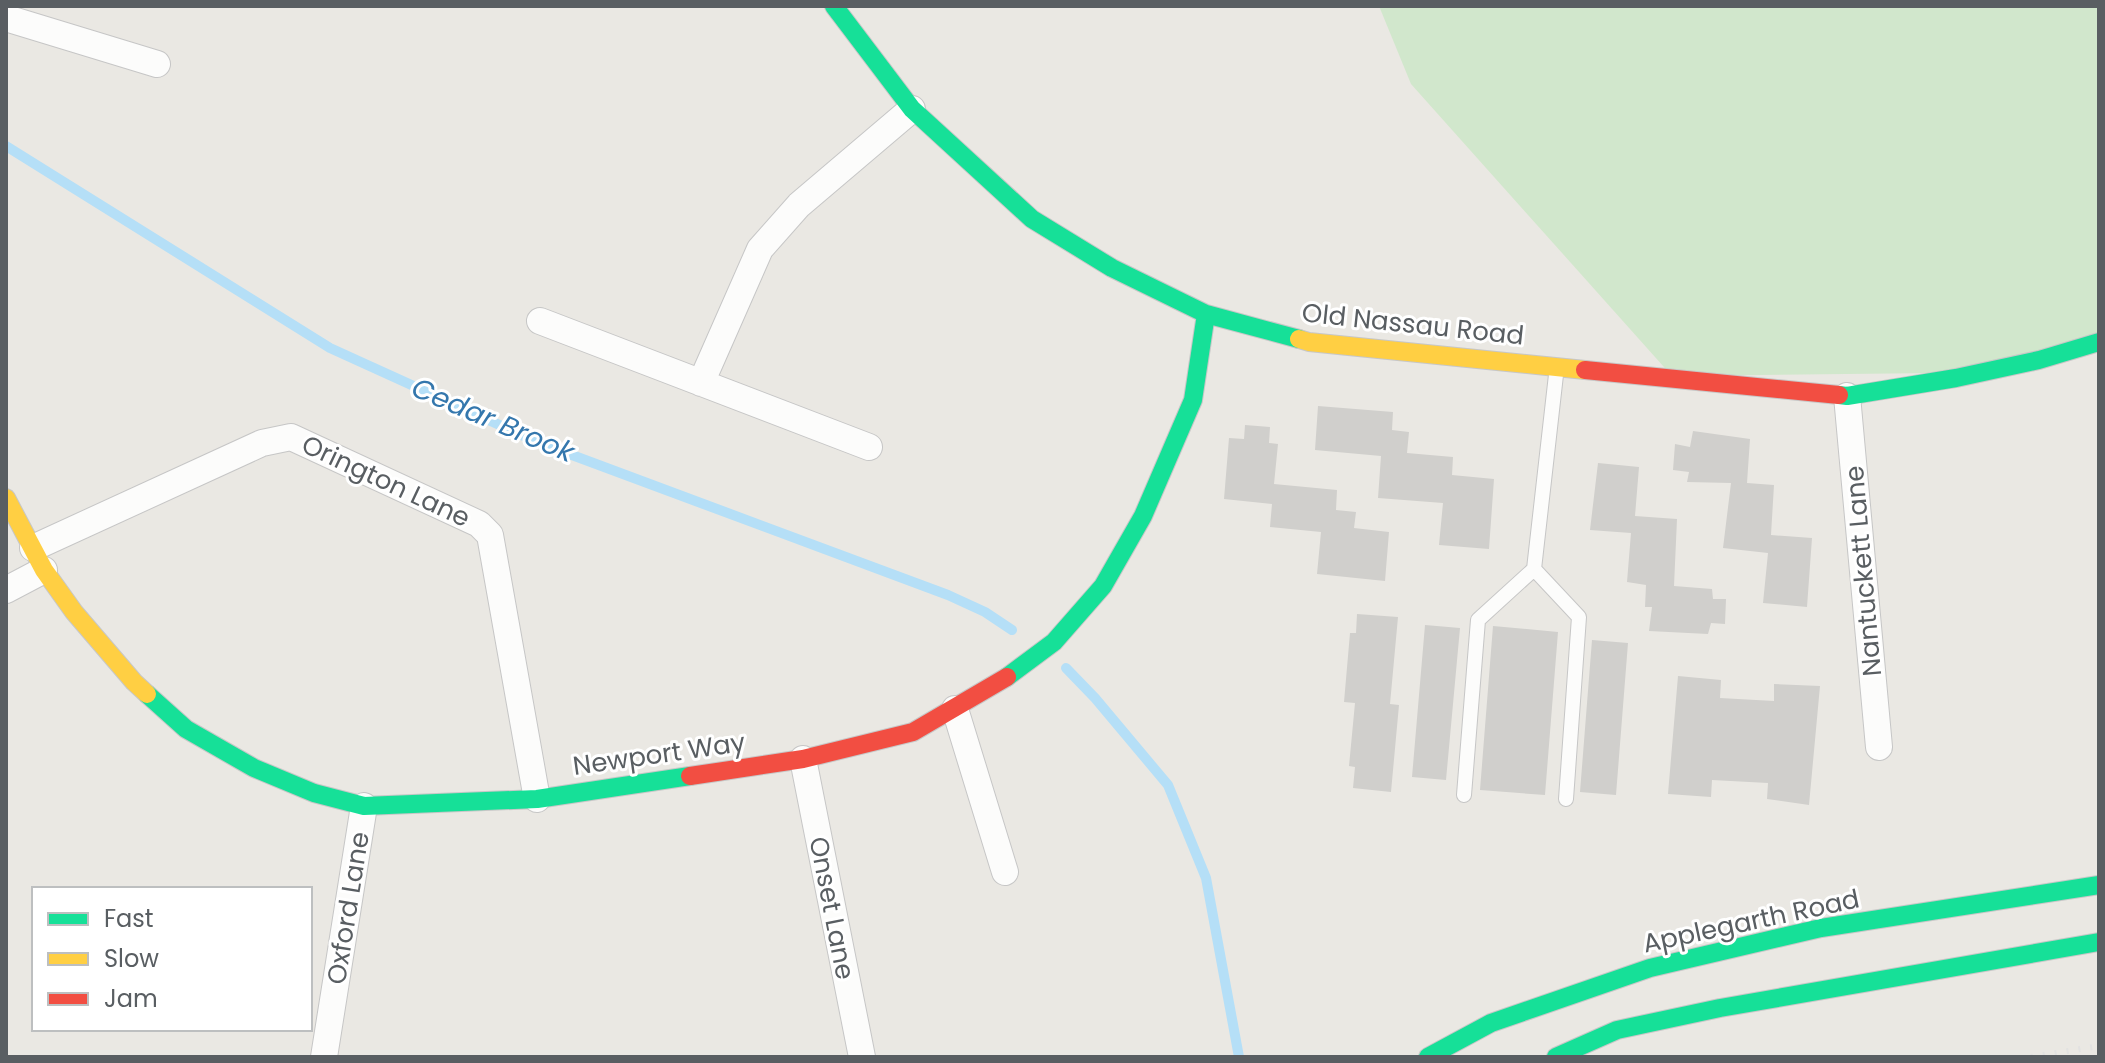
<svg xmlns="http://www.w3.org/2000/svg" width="2105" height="1063" viewBox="0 0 2105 1063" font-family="Poppins,sans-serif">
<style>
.green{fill:#d1e7cc}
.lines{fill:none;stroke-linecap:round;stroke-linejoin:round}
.stream{stroke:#b5dff7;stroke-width:10}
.building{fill:#d0cfcc}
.lane-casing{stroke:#c6c6c6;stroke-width:16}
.street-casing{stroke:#c6c6c6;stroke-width:28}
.fast-casing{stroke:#c7c7c7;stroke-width:20}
.slow-casing{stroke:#c7c7c7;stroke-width:20}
.jam-casing{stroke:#c7c7c7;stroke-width:20}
.lane{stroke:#fcfcfb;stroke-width:14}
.street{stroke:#fcfcfb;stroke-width:26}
.fast{stroke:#16e098;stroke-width:18}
.slow{stroke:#ffcf43;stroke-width:18}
.jam{stroke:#f24e42;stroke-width:18}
.rail{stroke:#e2e2e1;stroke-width:6;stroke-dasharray:2 10;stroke-linecap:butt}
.labels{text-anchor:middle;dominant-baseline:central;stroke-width:6;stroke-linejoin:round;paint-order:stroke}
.street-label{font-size:26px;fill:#595e62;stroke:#fff}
.water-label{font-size:28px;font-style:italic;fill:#3477ad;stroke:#fff}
</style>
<rect width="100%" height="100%" fill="#eae8e3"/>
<path class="green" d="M1379 6H2099V351L2028 372 1672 376 1411 84Z"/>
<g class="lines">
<path class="stream" d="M6 146 330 348 537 442 948 595 985 612 1012 630
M1066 668 1095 698 1168 785 1206 878 1239 1057"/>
</g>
<path class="building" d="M1318 406 1393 412 1392 430 1409 432 1407 453 1453 457 1452 475 1494 479 1489 549 1439 545 1443 503 1378 498 1381 456 1315 450Z
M1245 425 1270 427 1269 443 1278 444 1274 484 1337 490 1336 510 1356 512 1354 528 1389 532 1385 581 1317 574 1321 532 1270 527 1272 504 1224 499 1229 438 1244 439Z
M1693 431 1750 439 1747 483 1774 485 1771 535 1812 538 1807 607 1763 603 1768 553 1723 548 1731 483 1687 482 1689 472 1673 470 1675 444 1690 447Z
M1598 463 1639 467 1635 516 1677 519 1674 586 1712 589 1713 599H1726L1725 624 1711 623 1708 634 1649 631 1652 607H1645L1646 585 1627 582 1631 533 1590 530Z
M1357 614 1398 617 1390 704 1399 705 1391 792 1353 788 1355 767 1349 766 1355 703 1344 702 1350 633H1356Z
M1425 625 1460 628 1446 780 1412 777Z
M1493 626 1558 632 1545 795 1480 790Z
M1592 640 1628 643 1616 795 1580 792Z
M1678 676 1721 680 1720 698 1774 701V684L1820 686 1809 805 1767 799 1768 783 1712 780 1711 797 1668 794Z"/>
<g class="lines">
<defs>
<path id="lane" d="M1557 366 1534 569 1579 617 1566 799
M1464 795 1478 620 1534 569"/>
<path id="street" d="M6 18 157 64
M540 321 869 447
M701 383 760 249 799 205 912 109
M1847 396 1879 747
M33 548 262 443 291 437 479 524 490 535 537 799
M6 590 44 570
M955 709 1005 872
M803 759 862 1057
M324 1057 364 806"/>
<path id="fast" d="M834 6 912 109 1032 219 1112 268 1206 314 1299 339
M1839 395 1847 396 1956 378 2039 360 2099 342
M1007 677 1054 642 1103 586 1143 516 1193 400 1206 314
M147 694 186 729 254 768 314 793 364 806 537 799 690 776
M1428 1057 1491 1023 1650 968 1821 928 2099 885
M1556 1057 1617 1030 1720 1008 2099 942"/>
<path id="slow" d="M1299 339 1309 342 1585 370
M6 498 44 570 74 612 134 682 147 694"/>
<path id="jam" d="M1585 370 1839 395
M690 776 803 759 913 732 1007 677"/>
</defs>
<use href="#lane" class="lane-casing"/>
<use href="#street" class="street-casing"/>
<use href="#fast" class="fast-casing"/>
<use href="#slow" class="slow-casing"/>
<use href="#jam" class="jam-casing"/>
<use href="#lane" class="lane"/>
<use href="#street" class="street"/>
<use href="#fast" class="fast"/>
<use href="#slow" class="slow"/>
<use href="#jam" class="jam"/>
<path class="rail" d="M2031 1057 2099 1046"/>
</g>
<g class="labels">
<g class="street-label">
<text transform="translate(1413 324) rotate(6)">Old Nassau Road</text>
<text transform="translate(386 481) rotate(25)">Orington Lane</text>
<text transform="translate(1863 571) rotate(-95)">Nantuckett Lane</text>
<text transform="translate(659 754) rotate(-8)">Newport Way</text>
<text transform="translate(348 908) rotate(-81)">Oxford Lane</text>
<text transform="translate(832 908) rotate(79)">Onset Lane</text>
<text transform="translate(1751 921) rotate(-12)">Applegarth Road</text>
</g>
<g class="water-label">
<text transform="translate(493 420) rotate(23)">Cedar Brook</text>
</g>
</g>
<rect width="2105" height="1063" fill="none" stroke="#595e62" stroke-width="16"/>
<rect x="32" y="887" width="280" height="144" fill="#ffffff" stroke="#bdbfc0" stroke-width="2"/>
<rect x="48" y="913" width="40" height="12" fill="#16e098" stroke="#bdbfc0" stroke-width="2"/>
<text x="104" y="927" font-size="24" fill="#595e62">Fast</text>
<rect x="48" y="953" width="40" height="12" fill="#ffcf43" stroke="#bdbfc0" stroke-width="2"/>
<text x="104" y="967" font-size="24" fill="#595e62">Slow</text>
<rect x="48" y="993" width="40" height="12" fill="#f24e42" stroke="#bdbfc0" stroke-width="2"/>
<text x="104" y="1007" font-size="24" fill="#595e62">Jam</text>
</svg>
